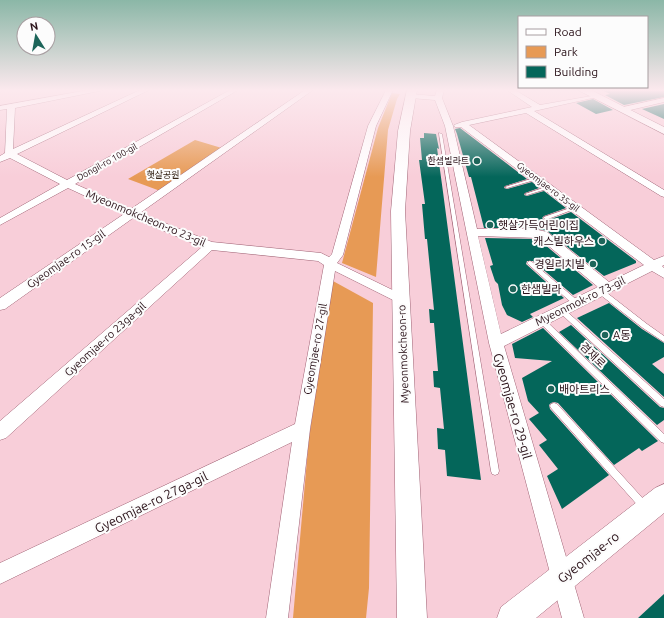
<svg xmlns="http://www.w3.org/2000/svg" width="664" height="618" viewBox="0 0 664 618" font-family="Ubuntu,'Noto Sans KR',sans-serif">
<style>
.green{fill:#e79a55}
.building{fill:#04665a}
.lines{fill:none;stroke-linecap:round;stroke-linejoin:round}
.lane-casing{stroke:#a06375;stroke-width:1}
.street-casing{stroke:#a06375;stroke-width:1}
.secondary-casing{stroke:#a06375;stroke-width:1}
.lane{fill:#fff;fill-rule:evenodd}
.street{fill:#fff;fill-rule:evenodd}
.secondary{fill:#fff;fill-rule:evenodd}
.poi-dot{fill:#1d655a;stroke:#fcfcfc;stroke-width:1.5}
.labels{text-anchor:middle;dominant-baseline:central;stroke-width:4;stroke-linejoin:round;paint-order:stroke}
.far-poi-label{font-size:9px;fill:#2a1219;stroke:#fcfcfc;text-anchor:end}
.far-street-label{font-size:9px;fill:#2a1219;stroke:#fcfcfc}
.far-park-label{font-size:9px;fill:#362517;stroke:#fcfcfc}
.street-label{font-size:11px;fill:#2a1219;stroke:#fcfcfc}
.poi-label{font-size:11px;fill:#2a1219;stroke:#fcfcfc;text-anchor:start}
.near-street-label{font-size:13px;fill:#2a1219;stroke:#fcfcfc}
</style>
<rect width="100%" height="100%" fill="#f8ced9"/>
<path class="green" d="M392 93 400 94 397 99 388 130 376 277 342 263 378 128Z
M195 140 225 149 163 192 128 179Z
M333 281 373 303 369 588 366 618H293L309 437Z"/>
<path class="building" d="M602 90H664V97L624 105 605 95 610 94Z
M593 99 613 110 596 114 576 103Z
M664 104V119L642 109Z
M460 128 527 179 505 186 504 188 507 189 532 182 539 188 525 193 524 195 527 196 544 191 566 208 544 216 542 218 545 221 571 212 636 261V263L604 276 547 231 534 228H484L471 177H469L457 134 455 129Z
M424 133 436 134 439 149 437 148 443 192 481 480 447 476 445 450 438 449 437 428 444 429 440 388 434 387 433 371H438L434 323H430L429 309 434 310 427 239H425L422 204H425L419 160H422L420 138H424Z
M485 238 538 239 593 285 573 295 533 261H527L526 264 564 298 530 314 533 317 522 322 507 315 502 305 498 284 495 281 490 266 493 265Z
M609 303 642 329 664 343V357L652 364 664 374V397L577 318Z
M571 325 660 407 664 408V420L657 425 559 332Z
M543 328 658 441 642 451 639 448 614 465 558 403 554 402 551 403 549 405 550 409 609 475 562 509 547 476 558 469 539 445 547 440 529 419 539 413 528 401 522 378 552 361 515 358 512 344Z
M664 594V618H638Z"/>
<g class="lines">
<defs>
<path id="lane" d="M439 133 442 134 499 471 498 474 495 475 492 474 491 471Z
M534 178 538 179 507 188 505 187Z
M546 187H548L550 188 527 195 525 194Z
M573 207H577V208L548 219 546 220 544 218V217Z
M530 261 532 262 578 301 579 303 578 305H574L528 264 527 263 528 262Z
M598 289H602L647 324 664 336V342L643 328 598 293 597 291Z
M559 308H563L664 399V407L661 406 559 312 558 310Z
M539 318H543L664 434V443L661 442 539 322 538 320Z
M554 403 557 404 647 503 648 506 647 509 644 510 641 509 551 408 550 406 551 404Z"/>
<path id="street" d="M88 90H104L15 108 13 149 140 90H149L17 154 67 180 230 90H238L75 184 131 209 305 90H313L140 213 212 242 321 253 329 257 332 254 368 126 386 90H393L376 126 343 255 337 263 405 296 407 299 405 302 401 304 335 271 310 429 288 618H266L292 442 0 584V563L295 424 324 265 318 261 212 250 6 438 0 440V421L202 247 133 218 5 309 0 310V298L124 214 68 188 0 225V218L60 184 10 158 0 162V156L5 153 7 109 0 110V106Z
M437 90H444L442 98 453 126 477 229H534L547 232 609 282 644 265 461 127H455L454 125 462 122 532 107 507 90H515L540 105 597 95V97L534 111 664 190V197L661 196 526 113 469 125 654 260 664 256V265L662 266 664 268V278L652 271 504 346 584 618H562L489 343 445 126 435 100 411 98 407 96 411 94 435 96ZM478 236 539 238 598 287 501 334Z
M664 98V102L622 112 618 110 619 108Z"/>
<path id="secondary" d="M407 90H417L410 131 405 211 427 618H397L391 211 398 131Z
M578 90H591L664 127V134Z
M664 484V513L536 618H497L501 607 655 488Z"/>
</defs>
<use href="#lane" class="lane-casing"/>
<use href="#street" class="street-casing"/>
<use href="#secondary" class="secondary-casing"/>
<use href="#lane" class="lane"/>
<use href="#street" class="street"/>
<use href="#secondary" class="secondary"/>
</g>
<linearGradient id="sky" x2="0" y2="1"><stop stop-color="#8bb7a7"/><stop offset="0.51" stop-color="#fce9ee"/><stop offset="1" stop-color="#fce9ee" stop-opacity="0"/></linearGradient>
<rect width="664" height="177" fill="url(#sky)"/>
<g class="poi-dot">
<circle cx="477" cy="161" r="4"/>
<circle cx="490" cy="225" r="4"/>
<circle cx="602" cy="241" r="4"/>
<circle cx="593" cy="264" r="4"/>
<circle cx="513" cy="289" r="4"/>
<circle cx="605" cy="335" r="4"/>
<circle cx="551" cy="389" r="4"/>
</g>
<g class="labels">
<g class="far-poi-label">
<text x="469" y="161">한샘빌라트</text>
</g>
<g class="far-street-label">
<text transform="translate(107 162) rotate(-29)">Dongil-ro 100-gil</text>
<text transform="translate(548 187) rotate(37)">Gyeomjae-ro 35-gil</text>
</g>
<g class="far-park-label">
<text x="163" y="175">햇살공원</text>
</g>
<g class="street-label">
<text transform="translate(146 218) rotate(23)">Myeonmokcheon-ro 23-gil</text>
<text transform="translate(66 259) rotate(-35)">Gyeomjae-ro 15-gil</text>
<text transform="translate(580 301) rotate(-26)">Myeonmok-ro 73-gil</text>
<text transform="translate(105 339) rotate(-42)">Gyeomjae-ro 23ga-gil</text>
<text transform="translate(315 349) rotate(-80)">Gyeomjae-ro 27-gil</text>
<text transform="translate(403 354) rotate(-92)">Myeonmokcheon-ro</text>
<text transform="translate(593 355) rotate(44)">겸재로</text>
</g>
<g class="poi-label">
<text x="498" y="225">햇살가득어린이집</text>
<text x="594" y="241" text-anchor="end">캐스빌하우스</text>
<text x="585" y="264" text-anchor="end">경일리치빌</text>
<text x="521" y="289">한샘빌라</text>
<text x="613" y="335">A동</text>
<text x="559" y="389">배아트리스</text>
</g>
<g class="near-street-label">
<text transform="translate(513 406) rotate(74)">Gyeomjae-ro 29-gil</text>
<text transform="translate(151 502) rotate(-26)">Gyeomjae-ro 27ga-gil</text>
<text transform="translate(588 557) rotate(-38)">Gyeomjae-ro</text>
</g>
</g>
<rect x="518" y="16" width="130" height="72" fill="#fcfcfc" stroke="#a89ea1"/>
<rect x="526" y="29" width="20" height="6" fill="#ffffff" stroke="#a89ea1"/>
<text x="554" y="36" font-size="12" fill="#2a1219">Road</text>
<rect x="526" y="46" width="20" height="12" fill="#e79a55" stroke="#a89ea1"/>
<text x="554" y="56" font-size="12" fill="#2a1219">Park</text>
<rect x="526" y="66" width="20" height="12" fill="#04665a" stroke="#a89ea1"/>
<text x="554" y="76" font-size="12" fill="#2a1219">Building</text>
<g transform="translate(36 36) rotate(349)"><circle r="19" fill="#fcfcfc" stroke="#a89ea1"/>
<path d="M0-3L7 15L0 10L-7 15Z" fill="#1d655a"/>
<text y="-6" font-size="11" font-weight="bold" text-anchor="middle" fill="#2a1219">N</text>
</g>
</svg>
